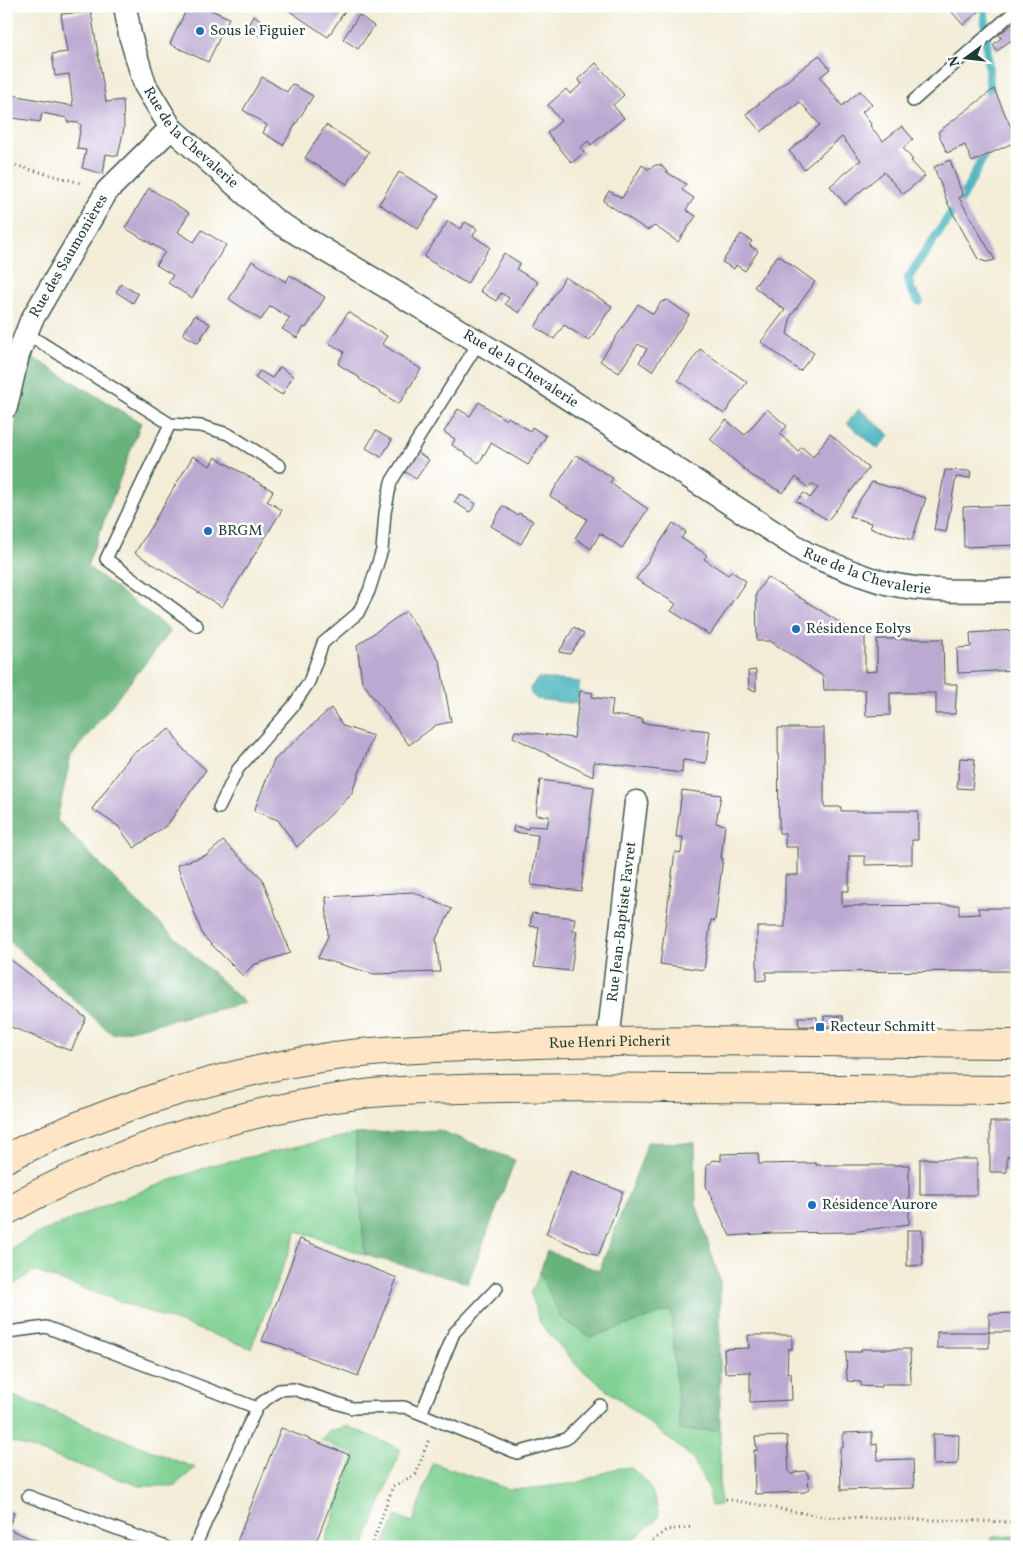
<svg xmlns="http://www.w3.org/2000/svg" width="1023" height="1553" viewBox="0 0 1023 1553" font-family="Vollkorn,serif">
<style>
.green{fill:#7fd092;stroke:#4f8663}
.forest{fill:#67b27c;stroke:#437858}
.water{fill:#40b0bb;stroke:#307678}
.lines{fill:none;stroke-linecap:round;stroke-linejoin:round}
.stream{stroke:#40b0bb;stroke-width:9}
.building{fill:#bca9d1}
.service-casing{stroke:#3f574d;stroke-width:14}
.minor-casing{stroke:#3f574d;stroke-width:25}
.secondary-casing{stroke:#3f574d;stroke-width:30}
.path{stroke:#3f574d;stroke-width:3;stroke-dasharray:1 4;stroke-linecap:butt}
.service{stroke:#fff;stroke-width:11}
.minor{stroke:#fff;stroke-width:22}
.secondary{stroke:#fee5c5;stroke-width:28}
.poi-dot{fill:#1f6fb2;stroke:#fff;stroke-width:2}
.labels{text-anchor:middle;dominant-baseline:central;stroke-width:5;stroke-linejoin:round;paint-order:stroke}
.poi-label{font-size:15px;fill:#1f3d34;stroke:#fff;text-anchor:start}
.street-label{font-size:15px;fill:#1f3d34;stroke:#fff}
</style>
<rect width="100%" height="100%" fill="#fff"/>
<filter id="ink" filterUnits="userSpaceOnUse"><feTurbulence type="fractalNoise" baseFrequency=".02" numOctaves="2"/><feDisplacementMap in="SourceGraphic" scale="10" xChannelSelector="R" yChannelSelector="G"/><feConvolveMatrix kernelMatrix="1 2 1 2 8 2 1 2 1" color-interpolation-filters="sRGB"/></filter>
<filter id="wash" filterUnits="userSpaceOnUse"><feTurbulence type="fractalNoise" baseFrequency=".0096" numOctaves="4" result="noise"/><feDisplacementMap in="SourceGraphic" scale="20" xChannelSelector="R" yChannelSelector="G"/><feGaussianBlur stdDeviation="1.12" result="paint"/><feColorMatrix in="noise" values="0 0 0 0 0 0 0 0 0 0 0 0 0 0 0 0 0 1.4 0 .05"/><feComposite in="paint" operator="in"/></filter>
<g filter="url(#wash)">
<rect width="100%" height="100%" fill="#f3edd8"/>
<path class="green" d="M355 1134 365 1255 297 1231 251 1348 34 1271 6 1290V1253L30 1237 115 1201 212 1165Z
M540 1272 561 1318 591 1337 671 1310 680 1430H720V1505L711 1506 708 1489 693 1458 577 1366 540 1323 531 1294Z
M6 1393 195 1468 174 1486H140L6 1440Z
M347 1426 401 1449 364 1547H323L355 1455 321 1440 329 1431Z
M433 1463 508 1489H525L577 1483 617 1468H631C651 1484 654 1492 659 1517L625 1547H383L396 1516 413 1522Z
M1017 1536V1547H991V1537Z
M968 1543V1547H815V1544Z"/>
<path class="forest" d="M32 357 141 423 87 566 171 631 71 756 57 820 136 901 245 1003 112 1034 6 938V500L18 405Z
M439 1130 515 1160 468 1283 365 1255 355 1134Z
M647 1142 695 1143 696 1203 720 1281V1430H680L671 1310 591 1337 561 1318 540 1272 547 1251 599 1271 644 1154Z"/>
<path class="water" d="M859 409 890 435 878 449 847 423Z
M538 678 580 682 577 704 536 699 531 694 530 688Z"/>
<g class="lines">
<path class="stream" d="M984 6 991 103
M919 301 911 290 908 278 966 191 986 151 987 146"/>
</g>
<g id="blocks">
<path class="building" d="M188 6H202L229 18 208 62 170 44Z
M282 6H348L328 37Z
M947 6H985L963 25Z
M91 12 106 102 123 100 124 128 118 156 106 154 103 174 82 168 86 150 77 149 81 125 79 123 67 122V118L42 113 40 122 6 117V94L73 106 69 74 55 76 52 54 67 52 61 14Z
M254 15 265 24 259 36 247 27Z
M359 15 374 26 358 49 343 39Z
M1017 20V49L1011 40 997 51 993 45 1001 38 999 35Z
M819 55 830 69 820 77 842 106 860 91 872 104 862 112 871 124 870 126 883 141 902 126 913 139 903 148 913 160 911 161 925 176 903 194 884 172 845 204 830 186 861 160 842 137 804 169 789 151 820 125 800 102 761 132 746 114Z
M596 63 624 95 613 105 624 118 591 145 588 141 580 148 584 152 572 163 547 133 561 121 548 105 566 89 570 94 582 84 578 79Z
M262 77 287 92 292 84 313 96 283 145 263 133 267 125 243 110Z
M994 89 1017 141 972 162 965 145 947 153 938 132Z
M326 125 369 152 347 184 305 158Z
M950 160 963 196 959 198 995 260 986 262 978 259 948 204 934 167Z
M642 165 648 169 656 165H661L668 173 686 184 682 190 694 198 686 210 696 216 678 242 655 226 647 230 603 201 609 191 622 198Z
M399 172 439 196 418 229 379 204Z
M149 188 189 213 178 232 194 242 202 230 226 245 192 298 168 283 173 275 156 265 165 252 125 228Z
M448 221 461 229 465 222 477 229 473 236 490 247 467 284 424 257Z
M741 234 752 241 749 245 758 251 745 271 736 265 734 269 722 262Z
M504 253 520 263 516 269 538 282 519 313 505 304 509 298 501 293 496 301 480 291Z
M778 255 815 282 791 316 787 334 814 353 800 371 761 342 785 310 754 287Z
M252 261 286 282 290 275 325 297 306 328 304 327 297 338 282 329 290 318 270 306 261 320 229 299Z
M565 277 612 306 589 341 564 325 554 339 535 327Z
M121 284 138 294 133 303 116 292Z
M667 300 689 315 652 371 639 362 647 349 638 344 619 373 600 361 638 304 653 314 661 302Z
M348 312 387 336 382 344 421 369 399 404 359 379 360 378 338 364 344 352 329 343Z
M195 315 210 324 198 343 183 334Z
M700 349 747 382 724 414 678 380Z
M280 367 293 376 282 395 255 378 260 371 272 378Z
M479 402 506 420 508 417 530 431 532 427 546 436 528 465 491 443 479 463 452 445 455 439 444 432 458 409 470 416Z
M767 409 787 426 780 434 798 451 802 447 813 457 830 434 869 468 828 520 796 501 804 493 810 498 818 488 813 484 808 488 796 477 783 493 751 475 710 439 726 420 745 435Z
M376 431 392 440 381 457 366 448Z
M417 452 429 460 416 479 404 471Z
M576 455 613 478 610 483 648 509 622 548 600 533 591 549 575 538 587 519 550 496Z
M193 456 210 466 215 457 273 491 267 501 282 510 222 607 135 553Z
M945 470 971 471 970 478 956 477 946 532 934 530Z
M872 482 926 498 912 540 870 528 871 523 849 516Z
M460 494 476 504 470 512 454 502Z
M1017 505V545L964 547 963 507Z
M503 506 517 515 519 513 533 521 521 544 491 526Z
M673 523 686 532 681 538 707 555 704 559 728 575 731 571 746 581 710 635 671 611 676 604 636 579Z
M767 577 855 632 853 636H865V672L877 671V639H943L944 684H957L955 714H936V693H890V715L866 716 865 690H824L823 676 770 641H757L756 594Z
M406 611 440 662 451 722 436 725 409 745 362 682 357 645Z
M574 627 584 634 570 654 559 652Z
M1017 630V670L958 673 957 648 971 647 970 633Z
M756 670V691L749 689 748 671Z
M580 691 593 693 592 697 613 700 611 715 643 719 642 723 710 731 706 763 683 760 682 773 594 762 593 777 513 737 515 731 574 738Z
M331 708 343 726 373 736 351 795 297 847 278 820 254 811 274 760Z
M778 728H824V807H841V811H918V840H912V864L865 865V856H849V891H842V906L959 905V915L981 914 977 908H1017V971L766 972V980L757 981V927H785V875H798V847H785V833H779Z
M170 729 184 750 206 770 167 825 134 848 118 826 92 809 131 755Z
M960 758 975 759 972 789 957 788Z
M540 780 594 787 581 891 531 885 538 835 513 832 514 826 528 829 529 826 547 827 549 816 536 815Z
M682 790 721 795 716 823 725 825 721 858H723L715 921 711 920 704 970 660 964 675 852 681 853 683 837H676Z
M223 841 262 878 290 953 253 965 243 976 203 936 177 865 207 855Z
M413 892 452 909 436 939 440 972 374 974 318 958 328 936 326 897Z
M532 913 575 918 573 931H577L571 971 534 967 539 927 530 926Z
M6 956 86 1018 71 1051 6 1025Z
M824 1016H843V1025L824 1026Z
M798 1017H817V1026H799Z
M990 1122H1017V1156H1007V1172H990Z
M758 1153 759 1164 816 1163V1165H909V1224L852 1232 773 1233 730 1236 706 1186 707 1164H710L712 1160 721 1161V1154Z
M920 1159H977V1195H920Z
M571 1171 623 1192 598 1256 546 1234Z
M907 1230H922L923 1265 907 1266Z
M300 1239 397 1278 358 1376 277 1345 262 1341Z
M1017 1313V1332H989V1314Z
M937 1332H989V1348H937Z
M748 1335H792V1349H788L787 1373H791L792 1400 750 1402V1372L725 1373 724 1349 749 1348Z
M861 1349H910L911 1384H882V1387L861 1386V1382L847 1381 846 1352H861Z
M281 1428 350 1455 314 1547H235Z
M872 1432V1445L877 1444 878 1460 913 1459 914 1488 841 1490 840 1448H843V1433Z
M933 1434 959 1435 958 1464 933 1465Z
M787 1436 789 1472 792 1475 795 1472 805 1471 808 1475 809 1489 805 1492 755 1494 754 1450 757 1451 755 1437Z
M6 1509 14 1513 8 1529 52 1547H6Z"/>
</g>
</g>
<g filter="url(#ink)">
<use href="#blocks" fill-opacity="0" stroke="#3f574d" stroke-width="1"/>
<g class="lines">
<defs>
<path id="service" d="M913 101 1017 9
M26 333 170 424 201 426 228 434 280 466
M170 424 106 559 197 626
M219 808 238 769 293 706 309 682 323 643 358 613 369 591 382 550 385 513 391 482 479 342
M6 1335 15 1331 46 1327 257 1408
M421 1414 454 1333 497 1288
M28 1496 166 1547
M195 1547 247 1428 257 1408 260 1404 279 1390 293 1389 352 1408 404 1407 517 1453 566 1439 600 1405"/>
<g id="minor">
<path id="s1" d="M125 6 130 35 145 85 171 128 276 221 507 359 806 553C832 564 859 576 886 583 929 593 973 591 1017 590"/>
<path id="s2" d="M6 407 18 355 31 321 107 191 171 128"/>
<path id="s3" d="M608 1041 636 802"/>
</g>
<g id="secondary">
<path id="s4" d="M6 1158C101 1111 211 1076 315 1059 381 1048 449 1048 516 1045 683 1038 850 1043 1017 1044"/>
<path d="M6 1211C116 1149 239 1111 364 1094 396 1090 430 1090 462 1089 531 1087 600 1087 669 1088 785 1089 901 1089 1017 1090"/>
</g>
</defs>
<use href="#service" class="service-casing"/>
<use href="#minor" class="minor-casing"/>
<use href="#secondary" class="secondary-casing"/>
<path class="path" d="M6 163 81 183
M726 1499 824 1517 1017 1522
M371 1547 393 1486 416 1474 429 1439
M645 1547 666 1530 693 1527"/>
<use href="#service" class="service"/>
<use href="#minor" class="minor"/>
<use href="#secondary" class="secondary"/>
</g>
</g>
<g class="poi-dot">
<circle cx="200" cy="31" r="5"/>
<circle cx="208" cy="531" r="5"/>
<circle cx="796" cy="629" r="5"/>
<rect x="815" y="1022" width="10" height="10" rx="2.5"/>
<circle cx="812" cy="1205" r="5"/>
</g>
<g class="labels">
<g class="poi-label">
<text x="210" y="31">Sous le Figuier</text>
<text x="218" y="531">BRGM</text>
<text x="806" y="629">Résidence Eolys</text>
<text x="830" y="1027">Recteur Schmitt</text>
<text x="822" y="1205">Résidence Aurore</text>
</g>
<g class="street-label">
<text stroke="none"><textPath href="#s1" startOffset="152">Rue de la Chevalerie</textPath></text>
<text stroke="none"><textPath href="#s2" startOffset="165">Rue des Saumonières</textPath></text>
<text stroke="none"><textPath href="#s1" startOffset="558">Rue de la Chevalerie</textPath></text>
<text stroke="none"><textPath href="#s1" startOffset="962">Rue de la Chevalerie</textPath></text>
<text stroke="none"><textPath href="#s3" startOffset="120">Rue Jean-Baptiste Favret</textPath></text>
<text stroke="none"><textPath href="#s4" startOffset="621">Rue Henri Picherit</textPath></text>
</g>
</g>
<rect width="1023" height="1553" fill="none" stroke="#fff" stroke-width="25"/>
<g transform="translate(966 58) rotate(255)" stroke="#ffffff" stroke-width="4" paint-order="stroke">
<path d="M0-4L9 19L0 12L-9 19Z" fill="#1f3d34"/>
<text y="-8" font-size="14" font-weight="bold" text-anchor="middle" fill="#1f3d34">N</text>
</g>
</svg>
